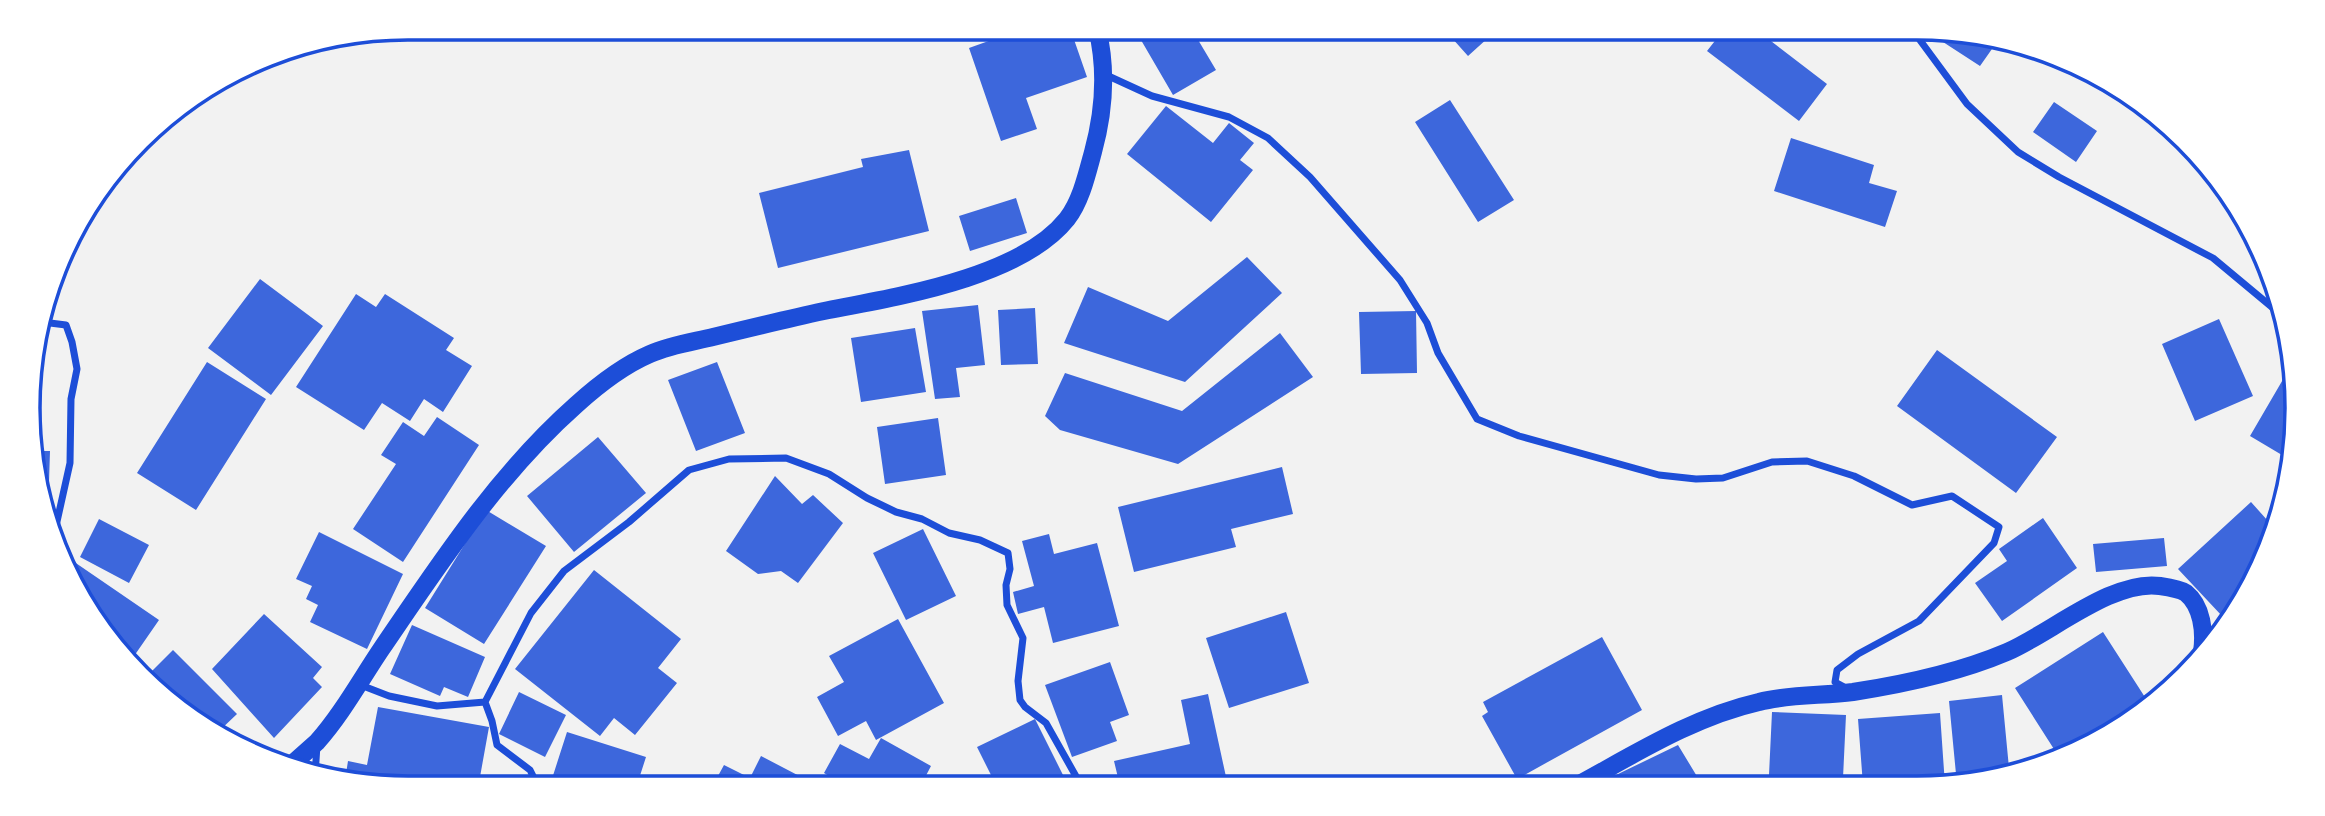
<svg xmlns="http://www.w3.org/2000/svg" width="2325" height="816" viewBox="0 0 2325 816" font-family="Commissioner,sans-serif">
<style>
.building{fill:#3d67dc}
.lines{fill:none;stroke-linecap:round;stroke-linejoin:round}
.minor{stroke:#1d4ed8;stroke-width:7}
.primary{stroke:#1d4ed8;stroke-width:18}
.rim{fill:none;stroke:#1d4ed8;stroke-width:3.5}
</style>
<rect width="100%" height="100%" fill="#f2f2f2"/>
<path class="building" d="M1025 28H1070L1087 77 1026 98 1037 129 1001 141 969 48Z
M1134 28H1191L1216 70 1173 95Z
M1443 28H1499L1468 56Z
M1725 28H1754L1827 84 1799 121 1707 51Z
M1923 29 1999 39 1980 66Z
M1450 100 1514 200 1478 222 1415 122Z
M2054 102 2097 131 2076 162 2033 132Z
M1166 106 1213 143 1229 123 1254 143 1240 160 1253 170 1211 222 1127 154Z
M1791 138 1874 165 1869 183 1897 191 1885 227 1774 191Z
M909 150 929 231 778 268 759 193 863 167 861 159Z
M1016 198 1027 233 970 251 959 216Z
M1247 257 1282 293 1185 382 1064 343 1088 287 1168 321Z
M260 279 323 326 271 395 208 348Z
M356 294 376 307 385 294 454 338 446 350 472 366 443 412 424 399 410 421 382 403 364 430 296 387Z
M978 305 985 365 956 368 960 397 935 399 922 311Z
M1035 308 1038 364 1001 365 998 310Z
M1416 311 1417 373 1361 374 1359 312Z
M2219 319 2253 396 2195 421 2162 344Z
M915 328 926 392 861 402 851 338Z
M1280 333 1313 377 1178 464 1060 430 1045 416 1065 373 1182 411Z
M1937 350 2057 437 2016 493 1897 406Z
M207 362 266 399 196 510 137 473Z
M717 362 745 433 696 451 668 380Z
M2285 376 2292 380 2287 458 2250 436Z
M437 417 479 445 403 562 353 529 396 464 381 455 403 422 424 436Z
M938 418 946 475 885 484 877 427Z
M598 437 646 493 574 552 527 496Z
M37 451H50L48 513H44L41 506Z
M1282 467 1293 514 1231 529 1236 547 1134 572 1118 507Z
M775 476 802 504 813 495 843 523 798 583 781 571 758 574 726 551Z
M2251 502 2268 521 2284 507 2249 591 2222 616 2178 569Z
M486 510 546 546 484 644 425 608Z
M2043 518 2077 568 2002 621 1975 583 2007 561 1999 549Z
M99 519 149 545 129 583 80 557Z
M923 529 956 596 906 620 873 553Z
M319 532 403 574 367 649 310 622 318 605 306 599 312 586 296 579Z
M1049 534 1054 554 1097 543 1119 626 1053 643 1044 607 1018 614 1013 592 1034 586 1022 541Z
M2164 538 2167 566 2096 572 2093 544Z
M67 557 159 620 132 659 92 619 65 560Z
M594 570 681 639 658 668 677 683 635 735 614 718 600 736 515 669Z
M1286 612 1309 683 1229 708 1206 638Z
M264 614 322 667 313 678 322 687 274 738 212 669Z
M898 619 944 703 876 740 866 721 838 736 817 697 844 682 829 656Z
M412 625 485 657 468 697 444 687 440 696 390 674Z
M2103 632 2150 705 2085 749 2059 757 2015 688Z
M1602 637 1642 710 1517 779 1482 716 1488 712 1483 702Z
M173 650 237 714 217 733 197 724 148 675Z
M1110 662 1129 715 1110 722 1117 741 1072 757 1045 685Z
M519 692 566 715 545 757 499 734Z
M1208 694 1228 786H1120L1114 761 1190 744 1181 700Z
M2002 695 2009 768 1956 774 1949 701Z
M378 707 489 727 478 788H408L345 780 348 761 367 765Z
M1772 712 1846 715 1843 778 1769 775Z
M1940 713 1945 785H1863L1858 719Z
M1035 719 1069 787H997L977 747Z
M567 732 646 757 636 788H549Z
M881 738 931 766 920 787H841L843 784 824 773 840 744 869 759Z
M1678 745 1698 778 1686 785H1622L1616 775Z
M761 756 807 780 803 787H712L724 765 750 778Z"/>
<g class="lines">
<path class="minor" d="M1528 28 1536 34
M1911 28 1967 104 2018 152 2059 177 2213 258 2279 313
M1104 74 1152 96 1229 117 1268 138 1310 177 1400 280 1427 323 1438 353 1477 419 1519 436 1659 475 1696 479 1723 478 1772 462 1807 461 1854 476 1912 505 1952 496 1999 527 1994 543 1919 621 1858 654 1837 670 1835 682 1846 688
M42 322 66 325 72 342 77 369 71 399 70 463 54 535
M358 684 389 696 437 706 485 702 531 613 564 571 629 522 689 470 729 459 786 458 829 474 867 498 896 512 922 519 949 533 980 540 1008 553 1010 569 1006 585 1007 605 1023 638 1018 681 1020 700 1025 707 1046 723 1082 787
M485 702 492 721 497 745 530 770 539 788
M315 776 317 745"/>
<path class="primary" d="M290 766C299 758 308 750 317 742 342 714 361 679 382 648 440 563 498 474 576 405 598 385 622 366 650 354 670 345 692 342 713 337 750 328 787 319 824 311 895 297 1020 278 1067 219 1081 201 1087 174 1093 152 1104 112 1107 69 1097 28
M1576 786C1635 754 1693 717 1759 702 1789 694 1822 696 1853 692 1905 684 1960 672 2007 652 2051 633 2113 579 2160 586 2167 587 2180 589 2186 593 2202 606 2205 632 2202 652"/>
</g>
<path d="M0 0H2325V816H0ZM408 40H1917A368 368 0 0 1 2285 408V408A368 368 0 0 1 1917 776H408A368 368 0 0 1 40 408V408A368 368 0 0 1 408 40Z" fill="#fff" fill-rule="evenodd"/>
<path class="rim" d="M408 40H1917A368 368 0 0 1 2285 408V408A368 368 0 0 1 1917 776H408A368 368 0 0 1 40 408V408A368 368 0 0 1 408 40Z"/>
</svg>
